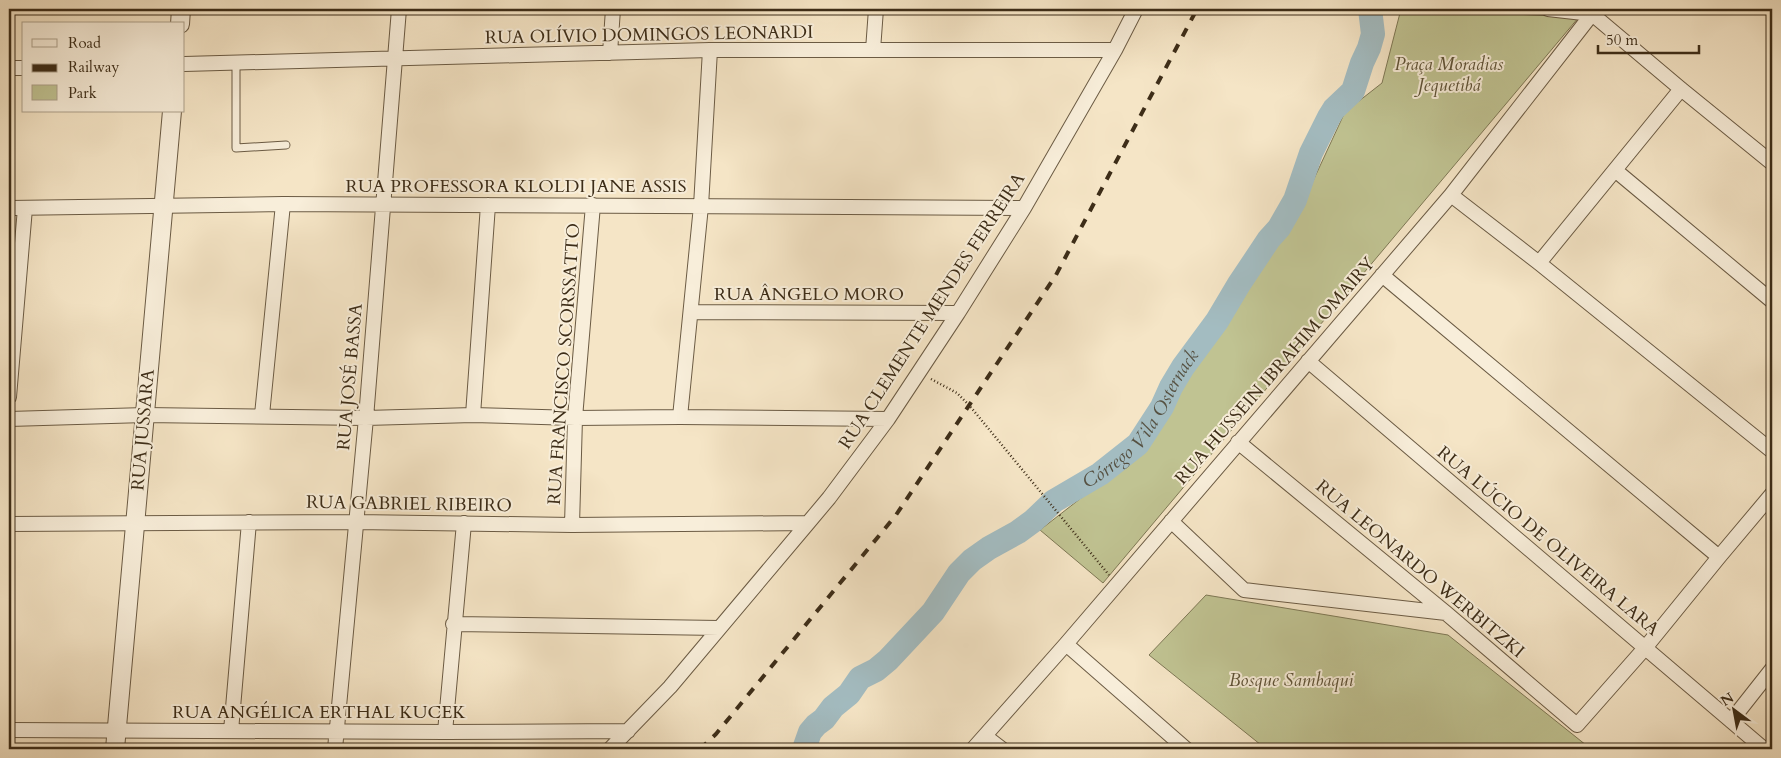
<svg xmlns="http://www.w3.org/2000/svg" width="1781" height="758" viewBox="0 0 1781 758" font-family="Cardo,serif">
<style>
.green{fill:#c0c392;stroke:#7e7855}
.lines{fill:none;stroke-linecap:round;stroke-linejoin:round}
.river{stroke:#a3bcc1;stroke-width:24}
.service-casing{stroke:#6b5b44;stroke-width:9}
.minor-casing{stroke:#6b5b44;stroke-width:16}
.tertiary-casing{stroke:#6b5b44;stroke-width:20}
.path{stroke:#3d2d18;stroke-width:2.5;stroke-dasharray:1 2.5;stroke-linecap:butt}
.service{stroke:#f8eeda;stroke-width:7}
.minor{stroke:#f8eeda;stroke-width:14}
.tertiary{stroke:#f8eeda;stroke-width:18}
.rail{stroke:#3d2d18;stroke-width:4;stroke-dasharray:9 9;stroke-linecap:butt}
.labels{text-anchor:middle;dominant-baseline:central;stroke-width:4;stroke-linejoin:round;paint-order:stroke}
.street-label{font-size:18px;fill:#3d2d18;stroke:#f8eeda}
.park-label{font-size:18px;font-style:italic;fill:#5e5236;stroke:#f8eeda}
.water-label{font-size:19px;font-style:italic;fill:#565142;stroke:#f8eeda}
</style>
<rect width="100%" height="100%" fill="#f5e5c6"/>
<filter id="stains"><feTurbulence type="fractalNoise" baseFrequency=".004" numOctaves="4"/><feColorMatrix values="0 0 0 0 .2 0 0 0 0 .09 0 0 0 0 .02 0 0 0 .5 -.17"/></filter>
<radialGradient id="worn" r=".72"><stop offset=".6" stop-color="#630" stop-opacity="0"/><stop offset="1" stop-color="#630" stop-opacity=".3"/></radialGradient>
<path class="green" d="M1401 9 1579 17 1103 583 1040 530 1144 449 1194 365 1300 209 1345 112 1382 83Z
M1206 595 1448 635 1591 749H1266L1149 655Z"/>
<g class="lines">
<path class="river" id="s1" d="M804 749 810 732 816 725 824 719 833 707 849 694 860 678 876 670 888 660 933 612 959 573 972 560 989 548 1018 532 1033 521 1054 501 1100 474 1138 444 1162 407 1171 387 1183 367 1217 321 1239 284 1269 239 1279 228 1295 200 1311 153 1329 117 1334 109 1353 91 1362 63 1369 48 1373 34 1370 9"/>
<defs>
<path id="service" d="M236 63V148L286 145"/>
<path id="minor" d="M1548 9 1592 14 1681 89 1772 163
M873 50 876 9
M610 53 613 9
M184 64 710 50H1115
M9 68H24
M1615 170 1772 301
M1451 195 1539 263 1772 451
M9 208 283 204 1024 208
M1539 263 1681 89
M1382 275 1719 557
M691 312 958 313
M1308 361 1764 749
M9 397 25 208
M262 415 283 204
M473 415 488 205
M680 417 701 206 710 50
M9 419 145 415 366 418 473 415 575 418 680 417 888 419
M1238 442 1446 613 1577 725 1645 648 1719 557 1772 494
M1171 521 1244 590 1446 613
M9 524 356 522 572 525 808 523
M572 525 575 418 593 205
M453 624 719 628
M1066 644 1186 749
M1731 721 1772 669
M9 730 445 732 628 731
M231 731 249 522
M445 732 464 523
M985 736 1002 749
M335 749 366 418 399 9
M610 749 670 687 808 523 829 498 888 419 958 313 1024 208 1115 50 1136 9
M973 749 1066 644 1451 195 1592 14 1593 9"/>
<path id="tertiary" d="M180 24 181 9
M115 749 172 111"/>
</defs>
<use href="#service" class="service-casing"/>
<use href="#minor" class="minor-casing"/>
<use href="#tertiary" class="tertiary-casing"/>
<path class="path" d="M931 379 957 393 969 405 1109 575"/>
<use href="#service" class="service"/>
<use href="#minor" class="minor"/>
<use href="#tertiary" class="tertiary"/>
<path class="rail" d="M700 749 716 734 896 515 1056 275 1197 9"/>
</g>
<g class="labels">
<g class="street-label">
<text transform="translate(649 35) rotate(-1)">RUA OLÍVIO DOMINGOS LEONARDI</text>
<text x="516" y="186">RUA PROFESSORA KLOLDI JANE ASSIS</text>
<text x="809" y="294">RUA ÂNGELO MORO</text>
<text transform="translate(932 311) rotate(-57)">RUA CLEMENTE MENDES FERREIRA</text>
<text transform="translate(564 364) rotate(-86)">RUA FRANCISCO SCORSSATTO</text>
<text transform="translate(1275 371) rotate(-49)">RUA HUSSEIN IBRAHIM OMAIRY</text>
<text transform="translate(350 377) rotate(-85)">RUA JOSÉ BASSA</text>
<text transform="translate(143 430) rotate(-85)">RUA JUSSARA</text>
<text transform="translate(409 504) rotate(1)">RUA GABRIEL RIBEIRO</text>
<text transform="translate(1548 541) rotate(40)">RUA LÚCIO DE OLIVEIRA LARA</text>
<text transform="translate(1420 569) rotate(40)">RUA LEONARDO WERBITZKI</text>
<text x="319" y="712">RUA ANGÉLICA ERTHAL KUCEK</text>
</g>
<g class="park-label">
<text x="1449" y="64">Praça Moradias<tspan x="1449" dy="21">Jequetibá</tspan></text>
<text x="1291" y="680">Bosque Sambaqui</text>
</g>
<g class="water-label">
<text stroke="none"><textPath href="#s1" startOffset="481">Córrego Vila Osternack</textPath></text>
</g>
</g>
<rect width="1781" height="758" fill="none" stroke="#f5e5c6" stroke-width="30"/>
<rect x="10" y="10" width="1761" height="738" fill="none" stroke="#3d2d18" stroke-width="2.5"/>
<rect x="15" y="15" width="1751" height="728" fill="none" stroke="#3d2d18"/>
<rect x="22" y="22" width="162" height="90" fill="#f8eeda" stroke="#ada18c"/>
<rect x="32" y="39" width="25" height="8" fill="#f8eeda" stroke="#ada18c"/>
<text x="68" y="48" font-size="15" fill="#3d2d18">Road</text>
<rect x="32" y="64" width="25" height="8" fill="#3d2d18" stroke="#ada18c"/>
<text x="68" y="72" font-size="15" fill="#3d2d18">Railway</text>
<rect x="32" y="85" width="25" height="15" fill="#c0c392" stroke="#ada18c"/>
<text x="68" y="98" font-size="15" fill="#3d2d18">Park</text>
<g transform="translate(1734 710) rotate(328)" stroke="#f8eeda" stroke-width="4" paint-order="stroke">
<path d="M0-4L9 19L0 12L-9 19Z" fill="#3d2d18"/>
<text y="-8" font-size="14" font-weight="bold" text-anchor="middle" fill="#3d2d18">N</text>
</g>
<path d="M1598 45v8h101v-8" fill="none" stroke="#3d2d18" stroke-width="2.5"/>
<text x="1606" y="45" font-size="15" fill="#3d2d18" stroke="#f8eeda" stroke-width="4" paint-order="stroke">50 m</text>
<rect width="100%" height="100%" filter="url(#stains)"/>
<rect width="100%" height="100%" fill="url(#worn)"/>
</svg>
